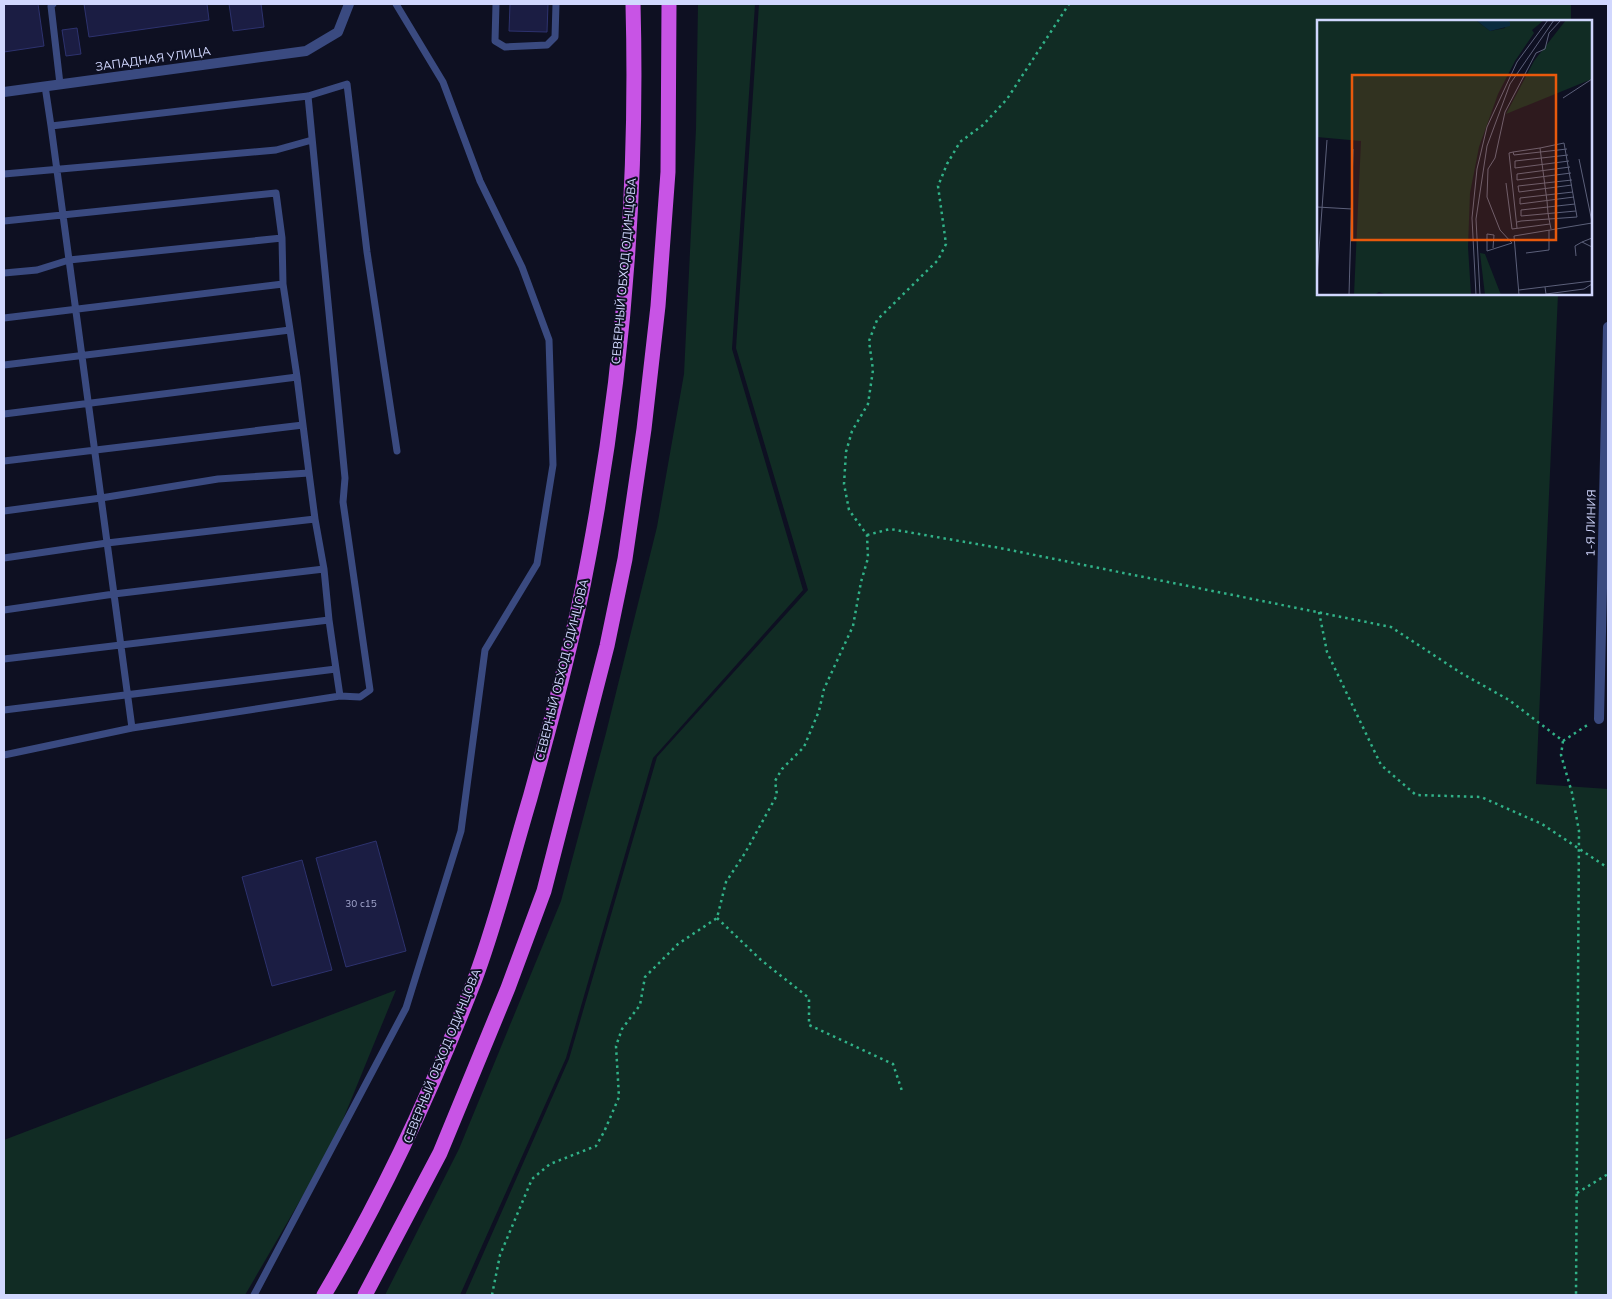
<svg xmlns="http://www.w3.org/2000/svg" width="1612" height="1299" viewBox="0 0 1612 1299" font-family="'Nunito Sans',sans-serif">
<style>
.green{fill:#112c24}
.building{fill:#1b1d43;stroke:#2d326e}
.lines{fill:none;stroke-linecap:round;stroke-linejoin:round}
.path{stroke:#31b288;stroke-width:2.5;stroke-dasharray:2.5 4;stroke-linecap:butt}
.service{stroke:#3a4a80;stroke-width:7}
.minor{stroke:#3a4a80;stroke-width:10}
.trunk{stroke:#c854e5;stroke-width:15}
.labels{text-anchor:middle;dominant-baseline:central;stroke-width:4;stroke-linejoin:round;paint-order:stroke}
.number-label{font-size:10px;fill:#a4a8cf}
.street-label{font-size:12px;fill:#d1d7fe;stroke:#0e1022}
.inset-road{fill:none;stroke:#5c607a;stroke-width:1}
.view{fill:#e8590c;fill-opacity:0.15;stroke:#e8590c;stroke-width:2.5}
.inset-edge{fill:none;stroke:#d1d7fe;stroke-width:2.5}
</style>
<rect width="100%" height="100%" fill="#0e1022"/>
<path class="green" d="M698 4H755L732 349 803 590 653 758 566 1058 460 1295H385L459 1149 561 901 606 733 657 527 684 374 696 129Z
M759 4H1571V21H1318V294H1558L1536 784 1608 789V1295H465L569 1059 657 757 808 590 736 348Z
M396 990 333 1144 245 1295H4V1140Z"/>
<path class="building" d="M4 4H38L44 46 4 52Z
M84 4H207L209 20 89 37Z
M229 4H261L264 27 233 31Z
M510 4H548L547 32 509 31Z
M77 28 81 54 66 56 62 30Z
M376 841 406 951 346 967 316 858Z
M302 860 332 970 272 986 242 877Z"/>
<g class="lines">
<path class="path" d="M867 535 890 529 1000 548 1391 627 1461 673 1509 700 1563 741 1561 755 1572 793 1579 831 1576 1295
M1319 612 1327 652 1381 765 1416 795 1481 797 1542 824 1608 868
M1563 741 1589 724
M717 918 761 960 809 998V1025L893 1064 902 1091
M1577 1193 1608 1174
M492 1295 500 1255 532 1179 550 1164 596 1146 604 1132 619 1097 616 1046 622 1029 640 1005 645 977 678 944 717 918 726 882 745 853 777 795 775 781 782 769 804 747 819 711 824 689 853 626 861 582 868 558 867 535 849 510 844 484 846 452 852 431 868 404 873 370 869 341 877 320 938 260 946 244 938 186 947 164 960 142 983 125 1007 99 1069 4"/>
<path class="service" d="M53 4 51 6 60 84
M496 4 495 41 505 47 547 45 555 37 556 4
M45 86 51 126 308 96 347 84 367 252 397 451
M308 96 345 478 343 502 370 690 360 697 340 696
M4 174 276 150 312 140
M4 221 276 193 282 238 69 260 37 270 4 273
M282 238 283 284
M4 318 283 284 290 330 4 365
M290 330 297 377
M4 414 297 377 303 425 4 461
M303 425 309 473
M4 511 101 498 218 479 309 473 315 519 107 543 4 558
M315 519 324 569
M4 610 114 594 324 569 329 620 4 659
M329 620 336 669
M4 710 336 669 340 696 132 728
M4 755 132 728 51 126
M254 1295 406 1008 461 831 485 650 537 564 553 465 549 340 522 267 480 181 443 82 396 4"/>
<path class="minor" d="M4 92 306 51 338 32 349 4
M1599 719 1608 327"/>
<path class="trunk" d="M324 1295C384 1194 433 1088 475 979 497 920 512 858 530 798 552 718 574 637 589 555 623 374 638 188 633 4
M365 1295 440 1153 508 988 544 891 607 646 625 559 644 429 658 306 668 172 669 4"/>
</g>
<g class="labels">
<g class="number-label">
<text x="361" y="904">30 с15</text>
</g>
<g class="street-label">
<text transform="translate(153 59) rotate(-8)">ЗАПАДНАЯ УЛИЦА</text>
<text transform="translate(624 271) rotate(-85)">СЕВЕРНЫЙ ОБХОД ОДИНЦОВА</text>
<text transform="translate(1591 523) rotate(-89)">1-Я ЛИНИЯ</text>
<text transform="translate(562 670) rotate(-76)">СЕВЕРНЫЙ ОБХОД ОДИНЦОВА</text>
<text transform="translate(442 1056) rotate(-68)">СЕВЕРНЫЙ ОБХОД ОДИНЦОВА</text>
</g>
</g>
<g transform="translate(1317 20)">
<rect width="275" height="275" fill="#0e1022"/>
<path d="M0 0H159L173 11 188 8 189 0H227L215 10 217 13 198 41 181 74 162 127 153 173 151 227 154 275H70L62 272 57 275H37L44 121 0 117ZM249 0H275V59L189 94 217 41ZM163 233 168 234 184 275H168Z" fill="#112c24"/>
<path d="M159 0H189L193 2V6L173 11Z" fill="#0b2c3f"/>
<path class="inset-road" d="M246 78 275 59M223 128 196 132 197 135 250 129M196 132 192 133 200 208M251 135 198 141V148L252 141M262 139 275 202M253 147 200 154V160L254 153M255 160 201 166 202 172 255 165M189 163 195 209 233 204 234 209M256 172 203 178V184L257 177M258 184 204 190V196L259 191M0 187 35 189M200 202 204 201 260 197 247 123 223 128 226 151 230 181 231 193 232 199 233 204M275 218 265 222 275 227M195 223 183 210 170 177 171 149 178 138 188 92 219 33 228 29 232 13 244 0M176 228 177 215 170 214V231L195 223M209 233 232 230V210M259 236 258 226 265 222M0 257 10 120M228 267 229 274 267 269 275 264M202 270 275 261M32 275 36 129M159 275 155 198 160 149 170 107 200 42 231 0M163 275 159 199 170 126 193 64 237 0M202 275 197 216 275 203"/>
<path class="view" d="M35 55H239V220H35Z"/>
<rect width="275" height="275" class="inset-edge"/>
</g>
<rect width="1612" height="1299" fill="none" stroke="#d1d7fe" stroke-width="10"/>
</svg>
